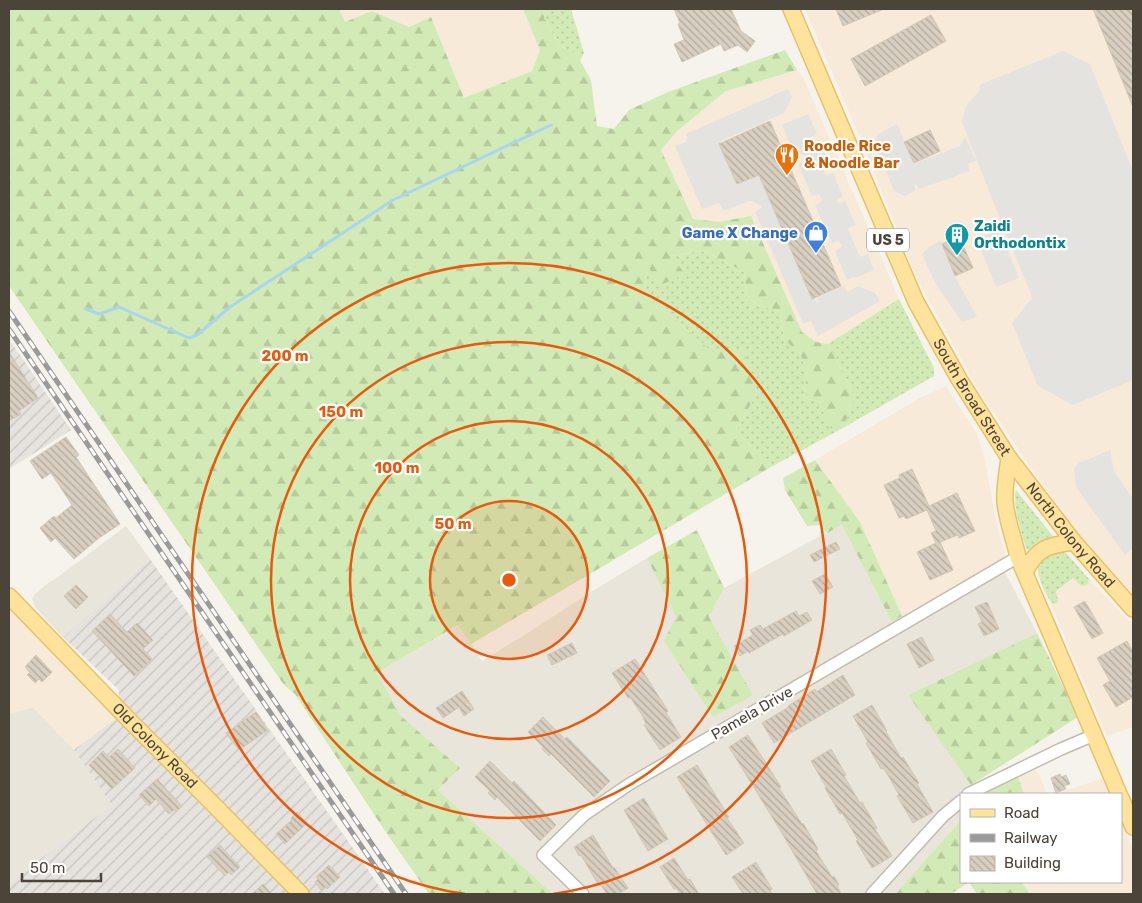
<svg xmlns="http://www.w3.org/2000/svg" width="1142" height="903" viewBox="0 0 1142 903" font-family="Rubik,sans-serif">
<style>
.residential{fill:#eae5da}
.commercial{fill:#f7ead8}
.industrial{fill:url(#industrial-furrows)}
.grass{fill:url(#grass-dots)}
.forest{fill:url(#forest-firs)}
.parking{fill:#e5e3e0}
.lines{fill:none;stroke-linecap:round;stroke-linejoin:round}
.stream{stroke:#a9d4f2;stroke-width:3}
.building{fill:url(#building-back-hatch);stroke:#d3c7b4}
.minor-casing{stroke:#c2bbae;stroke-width:14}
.major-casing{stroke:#e6c16a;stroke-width:18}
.minor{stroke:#fff;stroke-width:11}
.major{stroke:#ffe39c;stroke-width:15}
.rail-casing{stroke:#9a9a9a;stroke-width:5}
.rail{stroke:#fff;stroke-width:3;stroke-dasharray:9;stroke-linecap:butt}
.ring{fill:none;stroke:#e8590c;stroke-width:2.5}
.labels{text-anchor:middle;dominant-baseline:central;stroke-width:4.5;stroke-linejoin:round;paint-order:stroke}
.shield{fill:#fff;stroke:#817c74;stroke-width:1}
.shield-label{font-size:14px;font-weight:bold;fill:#4b4439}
.food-label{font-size:15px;font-weight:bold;fill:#c56008;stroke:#fff;text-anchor:start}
.culture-label{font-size:15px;font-weight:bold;fill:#0d838f;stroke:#fff;text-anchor:start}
.shop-label{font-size:15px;font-weight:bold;fill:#366cbe;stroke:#fff;text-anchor:end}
.street-label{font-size:15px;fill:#4b4439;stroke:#fff}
.centre{fill:#e8590c;stroke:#fff;stroke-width:2.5}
.ring-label{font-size:15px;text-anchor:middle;font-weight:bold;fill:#e8590c;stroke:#fff;stroke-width:4.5;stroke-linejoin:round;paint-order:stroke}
</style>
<defs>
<pattern id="industrial-furrows" width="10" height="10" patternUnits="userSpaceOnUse" patternTransform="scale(1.25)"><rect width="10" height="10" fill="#e6e2dd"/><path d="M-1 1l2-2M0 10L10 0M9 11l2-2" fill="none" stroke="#c7c3be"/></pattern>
<pattern id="grass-dots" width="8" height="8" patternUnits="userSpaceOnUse" patternTransform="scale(1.25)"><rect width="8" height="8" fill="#d2eab5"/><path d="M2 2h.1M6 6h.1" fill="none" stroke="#b6ca9c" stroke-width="1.8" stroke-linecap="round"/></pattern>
<pattern id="forest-firs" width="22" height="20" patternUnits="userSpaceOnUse" patternTransform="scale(1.25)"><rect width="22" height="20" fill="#d2eab5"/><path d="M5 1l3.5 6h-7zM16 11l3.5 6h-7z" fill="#b6ca9c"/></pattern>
<pattern id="building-back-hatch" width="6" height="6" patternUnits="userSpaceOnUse" patternTransform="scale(1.25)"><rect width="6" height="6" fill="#d8cfc1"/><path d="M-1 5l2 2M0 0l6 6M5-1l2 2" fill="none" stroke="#b1aa9e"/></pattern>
</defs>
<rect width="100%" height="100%" fill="#f6f3ec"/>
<path class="residential" d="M842 524 892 622 1000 563 1037 633 908 695 978 794H961V820L895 894H553L438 790 460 768 401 716 377 673 459 625 482 661 526 634 591 592 647 558 676 617 753 695 709 617 724 588Z
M126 526 150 559 63 637 35 607 32 599 35 594 48 583 58 577Z
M33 707 74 750 112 805 15 878 9 886V710L12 713Z"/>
<path class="commercial" d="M339 9H523L540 50 532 71 464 98 431 17 409 27 372 11 345 22Z
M805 9H1133V595L1077 531 1039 480 976 386 917 279 859 135Z
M797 70 804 79 899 299 828 344 816 342 802 332 751 216 718 222 692 219 661 150 677 131 726 91Z
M946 386 977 434 985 460 996 522 1006 557 1000 563 902 616 860 522 815 460 918 399Z
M1054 551 1064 552 1067 554 1089 579 1133 625V727L1107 736 1039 576 1038 569 1041 559Z
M9 609 118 717 74 750 33 707 12 713 9 710Z
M1037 770 1047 794H1024L1018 777Z
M1103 778 1109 794H1056Z
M1121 821 1133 850V894H1030L1021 882H1121Z"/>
<path class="industrial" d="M9 339 71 430 9 469Z
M150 559 385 894H9V886L15 878 112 805 74 750 118 717 119 690 63 637Z"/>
<path class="grass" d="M546 9H571L584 53 580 61 577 55 559 44 544 18Z
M704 251 744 272 748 302 780 311 784 340 800 353 807 374 803 398 819 401 824 410 855 396 828 344 899 299 934 368V376L841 429 771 467 736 431 757 393 676 320 653 303 645 284 649 267 659 286 671 256Z
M1016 490 1052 535 1053 538C1043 540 1036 549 1027 550 1022 538 1012 502 1016 490Z
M1057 551 1064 552 1067 554 1089 579 1088 584 1082 586 1080 585 1073 578 1056 591 1058 601 1057 603 1054 604C1047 600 1039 579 1038 571 1038 566 1040 562 1041 559Z"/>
<path class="forest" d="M9 9H339L345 22 372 11 409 27 431 17 464 98 532 71 540 50 523 9H546L544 18 559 44 577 55 591 80 597 126 614 129 629 110 668 92 785 50 797 70 726 91 677 131 661 150 693 219 718 222 751 216 802 332 816 342 828 344 855 396 851 411 841 429 830 428 823 418 824 410 819 401 803 398 807 374 800 353 784 340 780 311 748 302 744 272 704 251 671 256 685 274 659 286 649 268 645 284 653 303 676 320 712 352 743 349 757 393 736 431 771 467 471 644 458 625 377 673 401 716 460 768 438 790 553 894H429L385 831 295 694 284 685 9 286Z
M815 460 860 522 902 616 892 622 842 525 827 533 820 525 807 526 785 490 783 478Z
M697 530 724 588 709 617 753 695 713 717 664 641 676 617 647 558Z
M1037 633 1078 717 971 785 908 695Z
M1018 777 1024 794H978Z
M961 820V882H1021L1030 894H977L969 882 951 894H895Z"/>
<path class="parking" d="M1063 51 1090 64 1133 171V380L1073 405 1038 386 1012 323 1027 304 1032 299 1031 294 1002 224 962 122 966 106 980 90 979 85Z
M788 89 792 97 784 113 721 141 739 183 761 174 814 298 817 303 819 302 817 298 844 286 847 292 858 286 875 293 880 301 818 336 811 321 803 324 796 307 755 212 760 209 761 208V206L752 201H749L723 211 719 203 702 209 675 146 686 142 687 139 686 134Z
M808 114 817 134 811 137 810 140 813 142 819 139 829 162 823 166 822 168 826 175 833 173 843 197 837 199V202L839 203 845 201 856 225 848 228V229L859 255 861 257 868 254 874 270 856 278 853 277 847 280 835 251 841 248 842 245 838 241 832 243 815 205 821 202 822 199 819 194 812 196 798 164 805 161 804 155 801 154 795 156 782 125Z
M897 124 914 164 960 146 965 137 976 161 968 164 970 171 919 189 916 184 914 185 916 190 905 196 894 191 874 143 878 134Z
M999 229 1019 278 996 287 977 240Z
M941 241 953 273 977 317 962 322 936 284 922 254 929 247Z
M1110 450 1114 471 1133 499V549L1125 555 1076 487 1074 468 1079 463Z"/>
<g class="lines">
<path class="stream" d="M86 309 99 314 119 307 189 338 197 335 230 307 393 200 551 125"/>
</g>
<path class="building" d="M674 9H731L741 31 755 41 747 52 738 45 724 51 721 44 682 62 674 44 684 40 678 24 680 23Z
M836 9H884L843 26Z
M1093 9H1133V107Z
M931 15 946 41 865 86 851 59Z
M770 121 841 286 812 299 759 175 737 184 719 144Z
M930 130 940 151 914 163 904 142Z
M959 236 973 268 955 276 942 244Z
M9 352 38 398 19 411 21 414 9 421Z
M66 437 79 455 76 457 120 524 99 538 74 559 55 538 51 542 40 528 54 516 56 518 72 505 51 473 42 479 30 461Z
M912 469 929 506 957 493 975 531 959 538 958 535 940 542 953 570 930 580 917 552 936 543 931 533 936 531 927 510 906 519 904 516 899 518 884 485 900 478 899 475Z
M836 542 840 549 814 562 810 555Z
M825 574 833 587 820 594 812 581Z
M76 585 88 597 76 609 64 596Z
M1085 601 1103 633 1092 639 1074 607Z
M987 602 999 629 984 636 978 624 982 622 975 607Z
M796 611 799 616 807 612 812 620 784 636 783 634 749 653 748 651 740 656 734 646 753 635 750 630 760 625 763 629Z
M110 614 127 632 137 623 153 640 143 649 152 659 134 676 92 631Z
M922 637 934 660 919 668 907 644Z
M1127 641 1133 652V697L1116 707 1103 685 1110 681 1097 658Z
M572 643 577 653 552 665 547 655Z
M36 655 52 672 42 682 39 679 35 683 27 675 30 673 25 667Z
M635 659 668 711 666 713 681 737 660 750 644 725 646 724 642 715 630 697 628 698 612 673Z
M843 675 855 695 774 743 762 723 789 707 788 706 815 689 816 692Z
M462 691 474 709 464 716 459 707 443 718 436 708Z
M872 705 887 731 886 732 901 758 903 757 919 783 917 784 933 812 913 823 897 796 899 795 889 777 883 768 881 769 866 743 868 742 853 716Z
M256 712 268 730 239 750 226 733Z
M543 717 565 739 567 737 610 781 594 797 551 754 549 756 542 749 543 747 528 732Z
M748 735 781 787 779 788 802 824 803 823 818 849 816 851 832 877 834 876 839 885 837 886 841 894H817L783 835 729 747Z
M118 749 135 768 112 789 89 765 103 751 109 757Z
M831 749 846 775 844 776 860 803 862 802 877 828 875 829 892 856 872 868 856 841 858 840 842 813 840 814 825 788 826 787 811 761Z
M490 761 512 783 514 781 556 825 540 841 497 797 495 800 488 793 490 791 475 777Z
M697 765 729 817 727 818 744 843 726 855 677 777Z
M1060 774 1061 777 1066 775 1070 784 1064 786 1066 789 1056 793 1051 778Z
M157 779 182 806 176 812 174 810 169 814 156 799 149 806 139 795Z
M644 798 668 839 648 851 624 810Z
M297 812 307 823 285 844 276 834 292 820 291 818Z
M593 835 613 868 614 867 628 888 618 894H607L601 885 599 886 581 855 579 856 574 847Z
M220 845 240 867 231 875 229 872 225 876 207 857Z
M674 858 688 880 690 879 699 894H680L676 888 674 889 660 867Z
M756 862 772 889 770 891 772 894H743L732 877Z
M329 865 340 877 327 889 325 887 321 890 315 882 318 879 316 877Z
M263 884 272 894H252Z"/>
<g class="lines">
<defs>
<path id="minor" d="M968 794 1061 749 1094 735
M583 894 543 855 584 815 628 785 1018 557
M872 894 943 816 961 801"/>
<g id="major">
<path id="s1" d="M791 9 916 302 959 379 1009 458 1074 542 1133 609"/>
<path d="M1009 458C1007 473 1004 488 1005 502 1007 521 1014 539 1018 557L1119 794"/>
<path d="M1025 572C1037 548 1048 545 1074 542"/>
<path id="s2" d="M9 596 133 724 216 807 301 894"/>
<path d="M1121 798 1133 827"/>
</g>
</defs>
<use href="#minor" class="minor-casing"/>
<use href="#major" class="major-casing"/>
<use href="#minor" class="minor"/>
<use href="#major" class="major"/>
<defs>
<path id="rail" d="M9 311 406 894
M9 329 394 894"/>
</defs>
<use href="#rail" class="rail-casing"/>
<use href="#rail" class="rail"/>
</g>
<circle cx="509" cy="580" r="79" fill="#e8590c" fill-opacity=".12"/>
<g class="ring">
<circle cx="509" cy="580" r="79"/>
<circle cx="509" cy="580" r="159"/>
<circle cx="509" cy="580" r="238"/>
<path d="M465 894A317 317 0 1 1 553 894"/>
</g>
<defs>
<symbol id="restaurant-pin" viewBox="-11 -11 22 30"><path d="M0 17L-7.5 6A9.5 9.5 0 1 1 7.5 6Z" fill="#e8710a" stroke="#fff"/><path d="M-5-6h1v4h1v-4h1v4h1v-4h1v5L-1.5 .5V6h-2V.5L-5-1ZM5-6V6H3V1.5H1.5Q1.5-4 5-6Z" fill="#fff"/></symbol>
<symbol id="shop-pin" viewBox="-11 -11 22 30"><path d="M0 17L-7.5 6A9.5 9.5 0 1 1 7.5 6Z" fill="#3f7fe0" stroke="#fff"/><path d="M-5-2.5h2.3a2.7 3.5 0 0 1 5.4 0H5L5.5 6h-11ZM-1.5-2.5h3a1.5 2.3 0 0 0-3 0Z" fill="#fff"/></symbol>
<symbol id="building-pin" viewBox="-11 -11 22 30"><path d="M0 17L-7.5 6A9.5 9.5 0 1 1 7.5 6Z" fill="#0f9aa8" stroke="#fff"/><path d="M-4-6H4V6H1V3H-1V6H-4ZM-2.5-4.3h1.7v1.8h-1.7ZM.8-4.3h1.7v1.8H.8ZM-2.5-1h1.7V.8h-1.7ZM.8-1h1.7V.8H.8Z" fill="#fff"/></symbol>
</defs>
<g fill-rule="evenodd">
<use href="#restaurant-pin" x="773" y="141" width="28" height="38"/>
<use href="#shop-pin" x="802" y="219" width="28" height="38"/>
<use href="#building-pin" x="943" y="221" width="28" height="38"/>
</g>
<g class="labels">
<rect class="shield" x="867" y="228.5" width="42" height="23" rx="4"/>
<g class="shield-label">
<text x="888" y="240">US 5</text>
</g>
<g class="food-label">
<text x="804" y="146">Roodle Rice<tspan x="804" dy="17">&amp; Noodle Bar</tspan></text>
</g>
<g class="culture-label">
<text x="974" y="226">Zaidi<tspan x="974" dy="17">Orthodontix</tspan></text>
</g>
<g class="shop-label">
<text x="798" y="233">Game X Change</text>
</g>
<g class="street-label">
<text stroke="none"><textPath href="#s1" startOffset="429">South Broad Street</textPath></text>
<text stroke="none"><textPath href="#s1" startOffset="599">North Colony Road</textPath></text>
<text transform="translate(752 713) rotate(-30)">Pamela Drive</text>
<text stroke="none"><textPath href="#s2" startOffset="209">Old Colony Road</textPath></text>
</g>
</g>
<circle cx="509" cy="580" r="8" class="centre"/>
<g class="ring-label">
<text x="285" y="361">200 m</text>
<text x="341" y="417">150 m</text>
<text x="397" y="473">100 m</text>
<text x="453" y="529">50 m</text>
</g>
<rect width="1142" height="903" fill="none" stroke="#4b4439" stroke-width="20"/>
<rect x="960" y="793" width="162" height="90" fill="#ffffff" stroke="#b7b4b0"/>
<rect x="970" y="809" width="25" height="8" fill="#ffe39c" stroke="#b7b4b0"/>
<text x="1004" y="818" font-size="15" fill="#4b4439">Road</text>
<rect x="970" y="834" width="25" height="8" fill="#9a9a9a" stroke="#b7b4b0"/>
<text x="1004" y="843" font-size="15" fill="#4b4439">Railway</text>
<rect x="970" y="856" width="25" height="15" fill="url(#building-back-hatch)" stroke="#b7b4b0"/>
<text x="1004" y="868" font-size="15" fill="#4b4439">Building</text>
<path d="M22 873v8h79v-8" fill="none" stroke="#4b4439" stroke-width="2.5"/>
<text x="30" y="873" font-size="15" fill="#4b4439" stroke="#ffffff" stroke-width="4" paint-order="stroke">50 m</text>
</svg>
